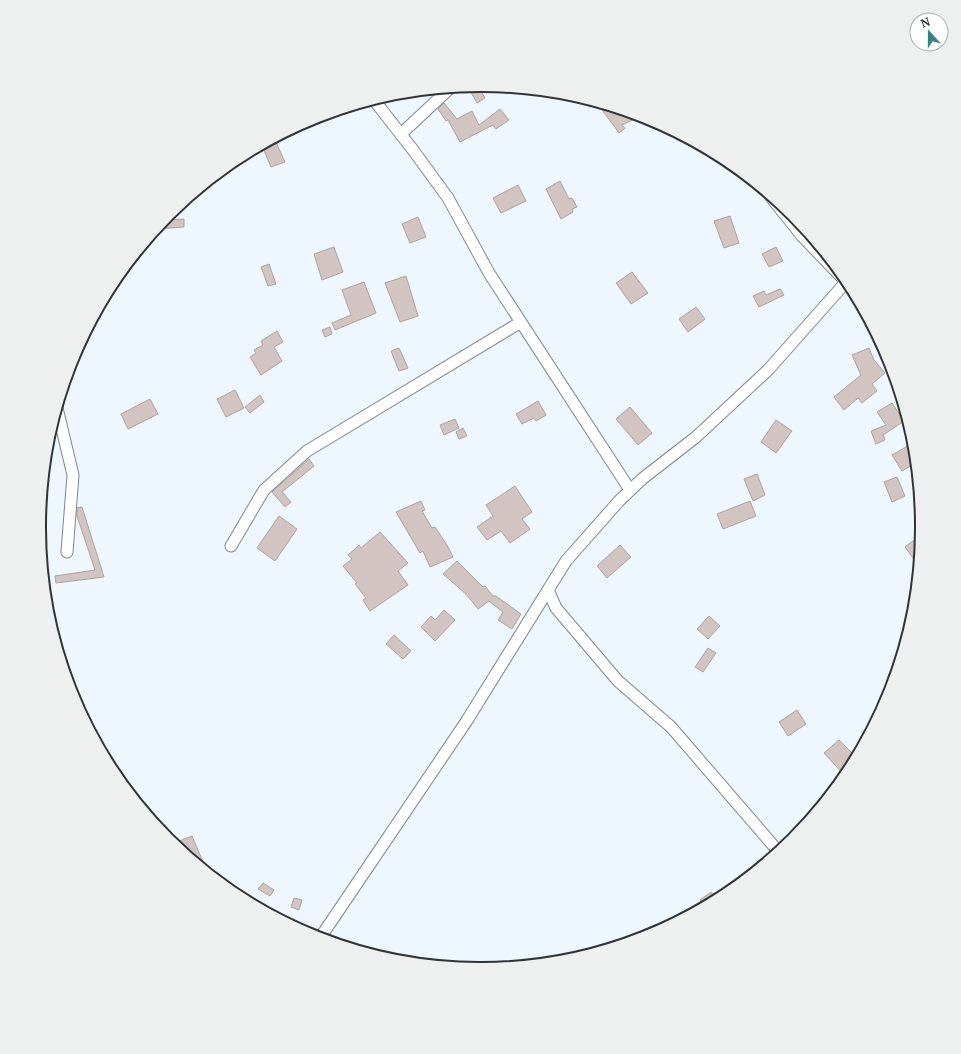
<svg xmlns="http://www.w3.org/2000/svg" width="961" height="1054" viewBox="0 0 961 1054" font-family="Merriweather,serif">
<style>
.building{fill:#d1c4c1;stroke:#aea29f}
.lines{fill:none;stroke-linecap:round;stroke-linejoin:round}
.minor-casing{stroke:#7f878e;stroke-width:13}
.minor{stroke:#fff;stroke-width:11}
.rim{fill:none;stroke:#303437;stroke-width:2}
</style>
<rect width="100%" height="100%" fill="#eff7fe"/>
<path class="building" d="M478 86 485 98 477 103 468 87Z
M444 103 457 119 472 111 479 125 500 109 509 120 496 129 493 125 460 142 448 120 446 121 438 109Z
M597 103 616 109 641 116 622 125 625 128 619 133Z
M275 140 285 162 271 167 262 146Z
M560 181 569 199 572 198 577 207 572 209 573 212 561 219 546 189Z
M518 185 526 201 501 213 493 198Z
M730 216 739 243 724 248 714 221Z
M418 217 426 237 410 243 402 224Z
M184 219V227L157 229 164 220Z
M334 247 343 272 322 280 314 254Z
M776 247 783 261 769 267 762 254Z
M269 264 276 284 268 286 261 267Z
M632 272 648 293 631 304 616 283Z
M406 276 418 316 400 322 385 283Z
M364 282 376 313 335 330 332 323 351 315 342 290Z
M780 289 784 295 759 307 753 296 764 291 766 295Z
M696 307 705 319 688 332 679 319Z
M330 327 332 334 325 337 322 330Z
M277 331 283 342 274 347 282 361 261 375 250 357 256 353 254 350 263 345 261 341Z
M399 348 408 368 399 371 391 351Z
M869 348 874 360 885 373 872 384 877 391 862 403 858 398 844 410 834 397 861 375 852 355Z
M235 390 244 408 226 417 217 399Z
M260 395 264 402 250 413 245 407Z
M150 399 158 414 128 429 121 414Z
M538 401 546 415 536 421 534 418 522 424 516 414Z
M892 403 904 421 883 435 885 440 876 444 871 431 886 425 877 412Z
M630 407 652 433 638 445 616 419Z
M455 419 459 428 444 435 440 425Z
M776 420 792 431 776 453 761 442Z
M463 428 467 436 459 439 456 432Z
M911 444 914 450 916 463 902 471 892 455Z
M309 459 314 466 282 492 291 502 285 507 272 492Z
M757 474 765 495 753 501 744 479Z
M897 477 905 496 892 502 884 482Z
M515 486 532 512 522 519 530 529 510 543 501 531 487 540 477 527 493 516 486 505Z
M421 501 425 510 422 511 432 528 435 527 447 545 453 557 430 567 423 551 420 553 396 512Z
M750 501 756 516 723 529 717 514Z
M82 507 104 577 56 583 55 576 95 570 77 516V508Z
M279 516 297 529 275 561 257 548Z
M380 532 408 563 398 571 408 585 370 611 363 600 366 598 355 584 357 583 343 566 352 559 348 555 359 545 361 548Z
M921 535 918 565 905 547Z
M620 545 631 557 607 578 597 566Z
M457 561 483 587 485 586 493 596H496L521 614 512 629 498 620 503 612 489 601 478 609 467 595 443 574Z
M444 610 455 620 435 641 421 627 431 616 435 620Z
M709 616 720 626 708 639 697 629Z
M394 635 411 651 403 659 386 644Z
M708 648 716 653 703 672 695 667Z
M797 710 806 724 788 736 779 722Z
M839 740 856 757 845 776 824 753Z
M192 836 207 871 181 849 177 842Z
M263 883 274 890 270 896 258 889Z
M711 892 716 899 704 906 700 900Z
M294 898 302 900 299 910 291 907Z"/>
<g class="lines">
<defs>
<path id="minor" d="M374 100 413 150 448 198 489 273 630 490
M401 134 449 89
M770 196 802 236 850 286
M57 408 73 475 67 552
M231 546 264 490 307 451 521 322
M548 590 556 608 618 681 671 727 778 851
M320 938 466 722 566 561 619 501 642 479 696 437 768 370 847 281"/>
</defs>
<use href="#minor" class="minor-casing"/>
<use href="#minor" class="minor"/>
</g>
<path d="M0 0H961V1054H0ZM480 92H481A434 434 0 0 1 915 526V528A434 434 0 0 1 481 962H480A434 434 0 0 1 46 528V526A434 434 0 0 1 480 92Z" fill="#eeefef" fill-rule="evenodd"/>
<path class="rim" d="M480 92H481A434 434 0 0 1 915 526V528A434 434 0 0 1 481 962H480A434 434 0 0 1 46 528V526A434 434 0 0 1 480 92Z"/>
<g transform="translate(929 32) rotate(339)"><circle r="19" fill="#ffffff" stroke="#acaeaf"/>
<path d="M0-3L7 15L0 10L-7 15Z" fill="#378081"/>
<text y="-6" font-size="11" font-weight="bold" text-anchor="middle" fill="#303437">N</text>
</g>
</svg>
